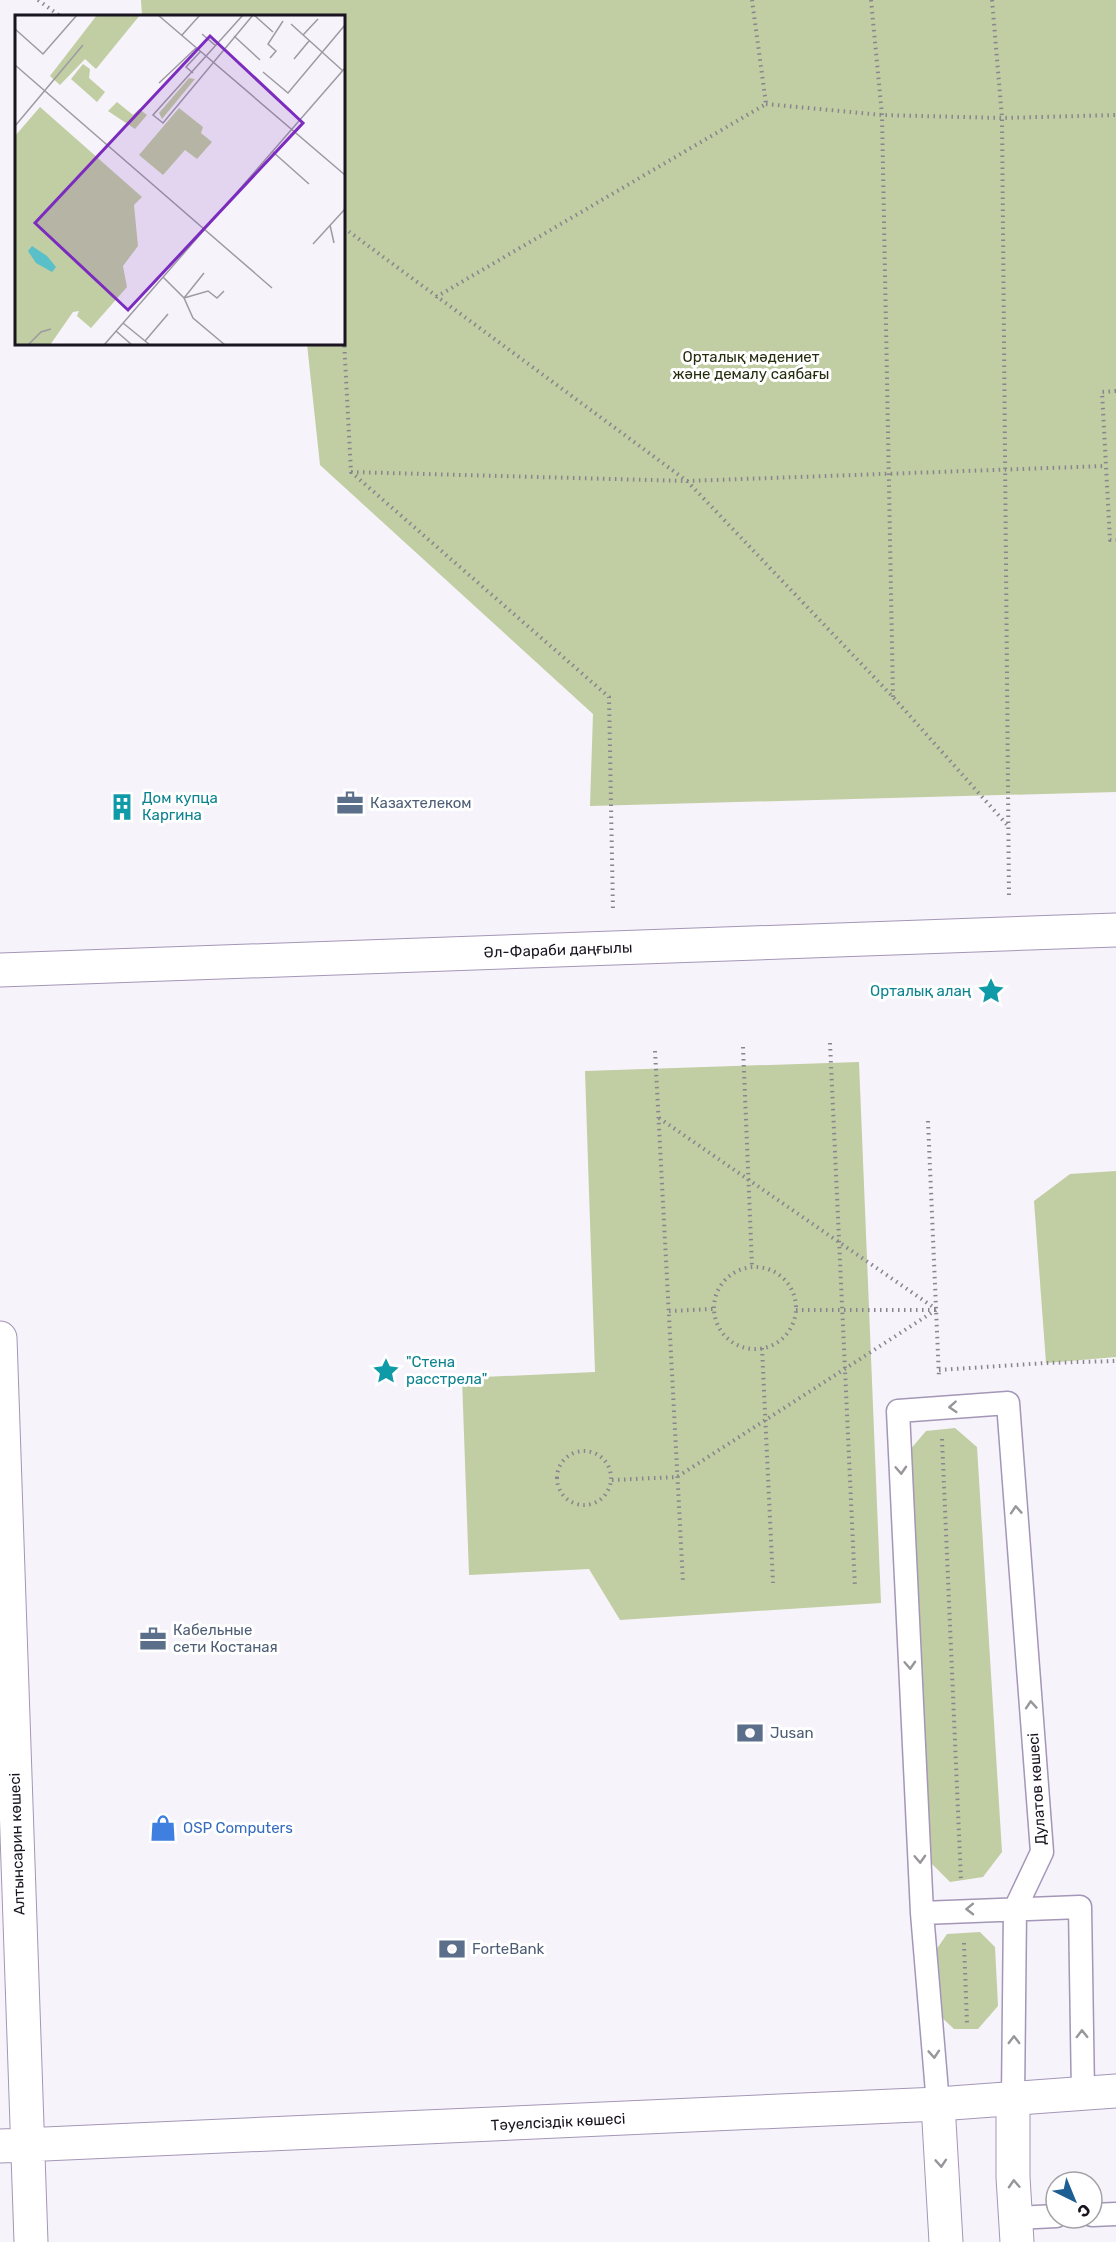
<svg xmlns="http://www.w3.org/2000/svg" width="1116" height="2242" viewBox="0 0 1116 2242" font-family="Rubik,sans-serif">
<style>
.green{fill:#c1cda2}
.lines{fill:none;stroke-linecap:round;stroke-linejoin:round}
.lane-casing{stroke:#a496b7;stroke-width:25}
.street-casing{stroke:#a496b7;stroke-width:35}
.secondary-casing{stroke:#a496b7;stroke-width:35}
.path{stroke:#89858f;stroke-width:4;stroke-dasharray:1.5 4.5;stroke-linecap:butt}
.lane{stroke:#fff;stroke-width:22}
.street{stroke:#fff;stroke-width:33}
.secondary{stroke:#fff;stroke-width:33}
.oneway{stroke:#98959b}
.labels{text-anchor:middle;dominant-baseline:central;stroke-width:6;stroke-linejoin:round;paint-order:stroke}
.park-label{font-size:15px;fill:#262d0e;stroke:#fff}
.culture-label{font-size:15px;fill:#0d838f;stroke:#fff;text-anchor:start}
.service-label{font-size:15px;fill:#4e5e75;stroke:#fff;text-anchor:start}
.street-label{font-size:15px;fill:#191420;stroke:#fff}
.shop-label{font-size:15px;fill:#366cbe;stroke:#fff;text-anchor:start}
.inset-road{fill:none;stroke:#9e9aa3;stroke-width:1.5}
.view{fill:#7b2cbf;fill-opacity:0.15;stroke:#7b2cbf;stroke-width:3}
.inset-edge{fill:none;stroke:#191420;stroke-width:3}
</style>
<rect width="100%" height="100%" fill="#f6f3fa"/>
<path class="green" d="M141 0H1116V792L590 806 593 714 320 465 307 344H344V16H142Z
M859 1062 881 1603 620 1620 589 1569 469 1575 462 1378 595 1372 585 1071Z
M1116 1171V1357L1046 1363 1034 1201 1070 1174Z
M955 1428 977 1447 1002 1852 983 1877 950 1882 930 1862 909 1451 926 1431Z
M980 1932 995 1947 998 2006 978 2029H954L936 2012 930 1959 947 1934Z"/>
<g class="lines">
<defs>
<path id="lane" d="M922 1913 1080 1907 1083 2093
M938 2104 922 1913 898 1411 1008 1403 1042 1852 1015 1909 1013 2099
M1092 2215 1116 2214
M1016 2218 1056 2216"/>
<path id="street" d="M0 970 1116 930
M1013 2099V2177L1017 2242
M938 2104 946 2242"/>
<path id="secondary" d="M0 1338 31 2242
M0 2146 938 2104 1116 2091"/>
</defs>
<use href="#lane" class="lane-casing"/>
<use href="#street" class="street-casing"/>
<use href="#secondary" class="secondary-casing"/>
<path class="path" d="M38 0 60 16
M871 0 882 115 893 697
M992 0 1002 118 1009 899
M766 104 882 115 1002 118 1116 115
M344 228 687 481 893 697 1009 827
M436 297 766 104 752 0
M344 340 351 472 609 697 613 911
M1116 391 1102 392 1110 540H1116
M351 472 687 481 1105 466
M830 1043 855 1588
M743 1047 752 1266
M655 1051 683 1582
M659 1118 936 1309
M928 1121 939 1378
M714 1308a41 41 0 1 1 82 0a41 41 0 1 1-82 0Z
M796 1310H936
M669 1311 713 1309
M762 1348 773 1583
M939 1370 1046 1363 1116 1361
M942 1439 961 1881
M557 1478a27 27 0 1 1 54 0a27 27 0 1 1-54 0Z
M612 1480 677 1477 936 1310
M964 1943 967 2023"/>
<use href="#lane" class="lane"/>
<use href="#street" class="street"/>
<use href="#secondary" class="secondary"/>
</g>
<defs><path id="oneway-chevron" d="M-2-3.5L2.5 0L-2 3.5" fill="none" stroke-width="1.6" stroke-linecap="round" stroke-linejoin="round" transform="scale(1.5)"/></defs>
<g class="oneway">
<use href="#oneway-chevron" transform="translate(953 1407) rotate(176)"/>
<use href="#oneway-chevron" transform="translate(901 1470) rotate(87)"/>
<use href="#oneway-chevron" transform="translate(1016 1510) rotate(-94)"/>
<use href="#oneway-chevron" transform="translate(910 1665) rotate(87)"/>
<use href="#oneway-chevron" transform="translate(1031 1705) rotate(-94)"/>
<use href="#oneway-chevron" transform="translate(920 1859) rotate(87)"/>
<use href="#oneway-chevron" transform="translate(970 1909) rotate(179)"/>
<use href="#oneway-chevron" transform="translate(1082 2034) rotate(-91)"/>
<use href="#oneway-chevron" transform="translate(1014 2040) rotate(-90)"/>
<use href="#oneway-chevron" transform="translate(934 2054) rotate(86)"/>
<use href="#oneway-chevron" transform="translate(941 2163) rotate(86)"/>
<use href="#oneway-chevron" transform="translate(1014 2184) rotate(-93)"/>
</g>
<defs>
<symbol id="office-bare" viewBox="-9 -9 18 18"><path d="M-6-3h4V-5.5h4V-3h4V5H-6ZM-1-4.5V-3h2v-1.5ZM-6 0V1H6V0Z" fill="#5c6f8a" stroke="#fff" stroke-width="2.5" paint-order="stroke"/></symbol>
<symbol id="building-bare" viewBox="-9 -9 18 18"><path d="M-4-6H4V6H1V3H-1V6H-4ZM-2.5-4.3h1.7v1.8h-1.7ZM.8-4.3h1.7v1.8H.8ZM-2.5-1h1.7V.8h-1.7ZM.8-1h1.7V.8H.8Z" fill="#0f9aa8" stroke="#fff" stroke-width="2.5" paint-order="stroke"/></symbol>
<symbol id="sight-bare" viewBox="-9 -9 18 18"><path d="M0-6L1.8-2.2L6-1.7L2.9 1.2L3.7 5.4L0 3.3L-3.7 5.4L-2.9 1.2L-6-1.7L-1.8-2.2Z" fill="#0f9aa8" stroke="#fff" stroke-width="2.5" paint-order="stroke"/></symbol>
<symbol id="bank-bare" viewBox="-9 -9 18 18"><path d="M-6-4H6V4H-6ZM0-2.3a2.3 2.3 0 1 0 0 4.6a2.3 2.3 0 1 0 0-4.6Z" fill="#5c6f8a" stroke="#fff" stroke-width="2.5" paint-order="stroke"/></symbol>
<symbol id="shop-bare" viewBox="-9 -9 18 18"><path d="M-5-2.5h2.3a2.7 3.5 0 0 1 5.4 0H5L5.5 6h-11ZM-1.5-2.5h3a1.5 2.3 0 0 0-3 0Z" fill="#3f7fe0" stroke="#fff" stroke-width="2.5" paint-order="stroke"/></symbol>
</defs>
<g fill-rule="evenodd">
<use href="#office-bare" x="331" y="784" width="38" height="38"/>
<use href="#building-bare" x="103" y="788" width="38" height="38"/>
<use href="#sight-bare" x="972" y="972" width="38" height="38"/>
<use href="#sight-bare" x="367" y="1352" width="38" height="38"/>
<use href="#office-bare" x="134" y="1620" width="38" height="38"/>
<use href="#bank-bare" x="731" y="1714" width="38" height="38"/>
<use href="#shop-bare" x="144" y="1809" width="38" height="38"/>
<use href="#bank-bare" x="433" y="1930" width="38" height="38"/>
</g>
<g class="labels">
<g class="park-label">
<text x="751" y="357">Орталық мәдениет<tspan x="751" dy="17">және демалу саябағы</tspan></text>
</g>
<g class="culture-label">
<text x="142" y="798">Дом купца<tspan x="142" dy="17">Каргина</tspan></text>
<text x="971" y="991" text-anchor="end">Орталық алаң</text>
<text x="406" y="1362">"Стена<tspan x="406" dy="17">расстрела"</tspan></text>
</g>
<g class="service-label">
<text x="370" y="803">Казахтелеком</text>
<text x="173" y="1630">Кабельные<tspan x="173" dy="17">сети Костаная</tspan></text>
<text x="770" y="1733">Jusan</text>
<text x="472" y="1949">ForteBank</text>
</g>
<g class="street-label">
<text transform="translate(558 950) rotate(-2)">Әл-Фараби даңғылы</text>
<text transform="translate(1037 1789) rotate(-94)">Дулатов көшесі</text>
<text transform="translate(17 1844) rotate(-92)">Алтынсарин көшесі</text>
<text transform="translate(558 2122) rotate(-3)">Тәуелсіздік көшесі</text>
</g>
<g class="shop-label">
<text x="183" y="1828">OSP Computers</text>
</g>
</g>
<g transform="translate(15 15)">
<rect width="330" height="330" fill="#f6f3fa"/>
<path d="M82 0H125L81 54 70 44 45 70 35 61ZM68 49 75 54 74 63 90 77 82 87 56 64ZM174 63 180 64 147 104 144 98ZM102 87 118 100 124 94 132 100 120 114 93 96ZM25 92 127 182 119 190 123 231 108 251 112 272 76 313 62 301 64 296 58 297 35 330H0V121ZM164 93 188 112 186 118 197 127 182 144 170 135 148 160 124 140Z" fill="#c1cda2"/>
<path d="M17 231 32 241 41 252 37 257 21 248 13 236Z" fill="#59c0c9"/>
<path class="inset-road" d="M143 0 330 160M228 0 138 100 148 108 238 0M239 0 258 17M276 9 328 56M0 14 28 39 62 0M187 19 201 31M167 20 185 0M288 20 303 4M219 21 245 45M255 43 261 36 253 29 268 6M279 44 294 26M0 50 257 273M248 57 273 78 330 10M178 58 171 52 186 36M144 68 181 33M0 111 68 30M258 137 294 169M315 210 319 228M298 229 330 194M148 262 169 283 178 303 210 330M169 283 193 276 202 283 209 276M169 283 189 258M108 308 135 330M101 316 117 330M130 326 153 299M13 330 26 317 36 314M89 330 330 53"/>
<path class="view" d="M195 21 288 108 113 295 20 208Z"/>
<rect width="330" height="330" class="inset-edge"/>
</g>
<g transform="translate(1074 2200) rotate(137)"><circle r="28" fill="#ffffff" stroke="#a3a1a6" stroke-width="1.5"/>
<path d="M0-4.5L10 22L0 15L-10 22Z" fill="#1d5e93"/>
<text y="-9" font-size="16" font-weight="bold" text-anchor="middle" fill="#191420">С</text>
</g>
</svg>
